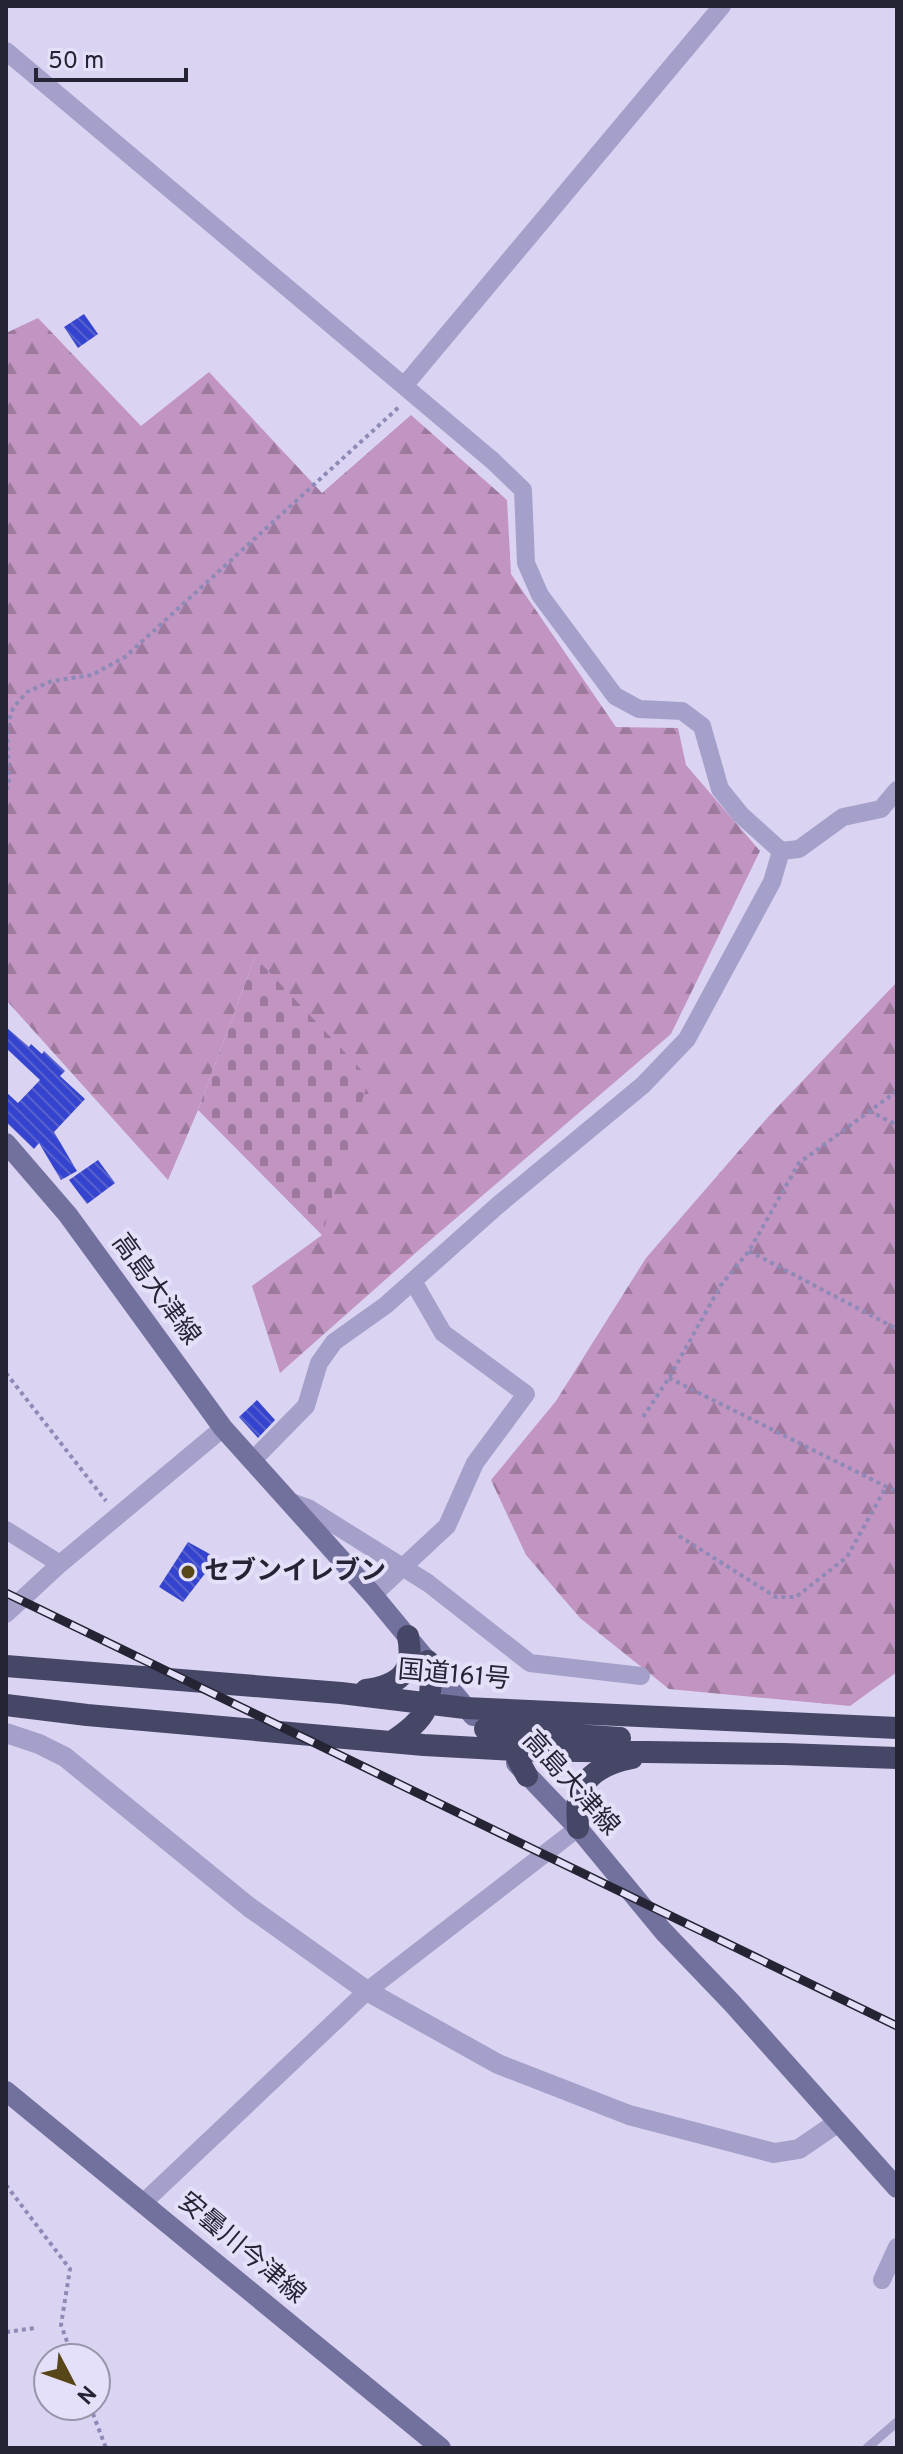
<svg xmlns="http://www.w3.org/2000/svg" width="903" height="2454" viewBox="0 0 903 2454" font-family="Overpass,'Noto Sans JP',sans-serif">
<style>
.forest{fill:url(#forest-firs)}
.cemetery{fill:url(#cemetery-stones)}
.building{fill:url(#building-back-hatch)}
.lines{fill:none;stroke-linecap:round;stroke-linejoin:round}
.path{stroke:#8e8ab6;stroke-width:4;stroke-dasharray:4 4;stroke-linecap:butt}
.service{stroke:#a5a0ca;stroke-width:9}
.minor{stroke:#a5a0ca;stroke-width:18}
.tertiary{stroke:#a5a0ca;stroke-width:20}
.secondary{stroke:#72719e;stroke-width:20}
.trunk{stroke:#464766;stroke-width:22}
.rail-casing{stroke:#242434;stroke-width:9}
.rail{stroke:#e5e0fa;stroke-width:6;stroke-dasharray:18;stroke-linecap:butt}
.poi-dot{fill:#574617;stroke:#e5e0fa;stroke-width:3}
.labels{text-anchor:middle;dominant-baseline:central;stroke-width:8;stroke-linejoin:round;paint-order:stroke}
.street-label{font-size:26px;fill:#242434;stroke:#e5e0fa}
.poi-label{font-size:26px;font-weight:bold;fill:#242434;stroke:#e5e0fa;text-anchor:start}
</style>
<defs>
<pattern id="forest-firs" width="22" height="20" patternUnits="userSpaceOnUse" patternTransform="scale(2)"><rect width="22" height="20" fill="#c194c2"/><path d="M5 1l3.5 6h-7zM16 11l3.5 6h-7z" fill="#9d799e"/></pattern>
<pattern id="cemetery-stones" width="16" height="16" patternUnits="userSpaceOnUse" patternTransform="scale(2)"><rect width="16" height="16" fill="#c194c2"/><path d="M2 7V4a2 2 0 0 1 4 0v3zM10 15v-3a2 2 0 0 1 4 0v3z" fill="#9d799e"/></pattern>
<pattern id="building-back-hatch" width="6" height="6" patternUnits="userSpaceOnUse" patternTransform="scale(2)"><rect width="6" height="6" fill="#3544cf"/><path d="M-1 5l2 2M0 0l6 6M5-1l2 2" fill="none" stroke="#5762cc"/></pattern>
</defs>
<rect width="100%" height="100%" fill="#dad4f2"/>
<path class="forest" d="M38 318 141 426 209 372 322 493 411 415 507 500 511 574 616 727 678 728 686 765 760 851 671 1034 420 1249 280 1373 252 1286 322 1235 255 957 198 1110 168 1180 6 1000V333Z
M897 982V1672L850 1706 669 1689 580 1618 526 1555 491 1480 556 1401 646 1258 769 1116Z"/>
<path class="cemetery" d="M255 957 369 1078 322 1235 198 1110Z"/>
<path class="building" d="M84 314 98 334 78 348 64 327Z
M6 1027 29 1047 31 1044 42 1054 44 1051 65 1071 60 1076 85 1099 54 1132 77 1171 61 1180 39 1143 34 1149 6 1122V1092L18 1103 40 1080 6 1048Z
M98 1160 115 1183 87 1204 69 1180Z
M257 1400 275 1420 258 1438 239 1417Z
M188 1542 217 1558 183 1602 159 1587Z"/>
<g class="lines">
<path class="path" d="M6 790 9 784 7 726 13 708 27 692 52 681 92 675 125 657 399 407
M869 1111 897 1125
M749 1251 897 1329
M6 1373 106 1501
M669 1378 897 1492
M643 1417 669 1378 721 1285 749 1251 799 1163 897 1091
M679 1536 776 1597H796L847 1557 886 1487
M6 2185 70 2269 61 2325 73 2358
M6 2332 35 2328
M90 2406 106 2448"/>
<path class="service" d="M867 2448 897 2422"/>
<path class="minor" d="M6 51 493 461 523 490 526 563 540 595 615 696 639 709 682 711 702 726 720 789 741 815 781 851 799 849 843 817 881 809 897 790
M404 386 722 6
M252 1461 306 1406 319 1363 334 1342 386 1305 497 1206 643 1085 687 1039 772 882 781 851
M291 1502 308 1508 428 1583 530 1663 641 1676
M6 1530 60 1564
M373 1595 447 1526 475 1463 526 1394 443 1333 413 1281
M6 1614 60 1564 223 1428
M144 2202 367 1991 578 1828
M882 2280 897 2247"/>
<path class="tertiary" d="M6 1733 39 1744 65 1757 249 1907 367 1991 498 2064 629 2115 774 2153 799 2149 837 2123"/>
<path class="secondary" d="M6 1143 68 1215 223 1428 373 1595 473 1716
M516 1763 578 1828 663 1931 732 2003 897 2188
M6 2091 441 2448"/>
<path class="trunk" d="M6 1666 341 1693 465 1708 897 1728
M366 1690C400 1685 415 1672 408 1636
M6 1705 87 1715 424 1745 513 1750 784 1754 897 1758
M485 1729 620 1738
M510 1737 513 1750 527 1776
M391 1742C427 1719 436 1703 428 1661
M578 1828C578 1817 576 1804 579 1794 587 1772 611 1762 632 1758"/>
<defs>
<path id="rail" d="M6 1593 897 2026"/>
</defs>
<use href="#rail" class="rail-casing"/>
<use href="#rail" class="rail"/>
</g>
<circle class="poi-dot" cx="188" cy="1572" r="8"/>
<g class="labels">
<g class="street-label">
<text transform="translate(155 1290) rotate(54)">高島大津線</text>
<text transform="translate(454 1676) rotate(5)">国道161号</text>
<text transform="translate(570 1784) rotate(48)">高島大津線</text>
<text transform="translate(241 2249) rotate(40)">安曇川今津線</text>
</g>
<g class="poi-label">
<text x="204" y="1572">セブンイレブン</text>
</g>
</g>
<rect width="903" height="2454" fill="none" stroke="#242434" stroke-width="16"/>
<g transform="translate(72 2382) rotate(131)"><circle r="38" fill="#e5e0fa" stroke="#9895ab" stroke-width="2"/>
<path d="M0-6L14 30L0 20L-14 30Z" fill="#574617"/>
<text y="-12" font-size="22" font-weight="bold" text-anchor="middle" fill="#242434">N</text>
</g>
<path d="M36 68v12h150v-12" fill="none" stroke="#242434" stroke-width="4"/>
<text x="48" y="68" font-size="24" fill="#242434" stroke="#e5e0fa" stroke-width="6" paint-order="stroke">50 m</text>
</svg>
